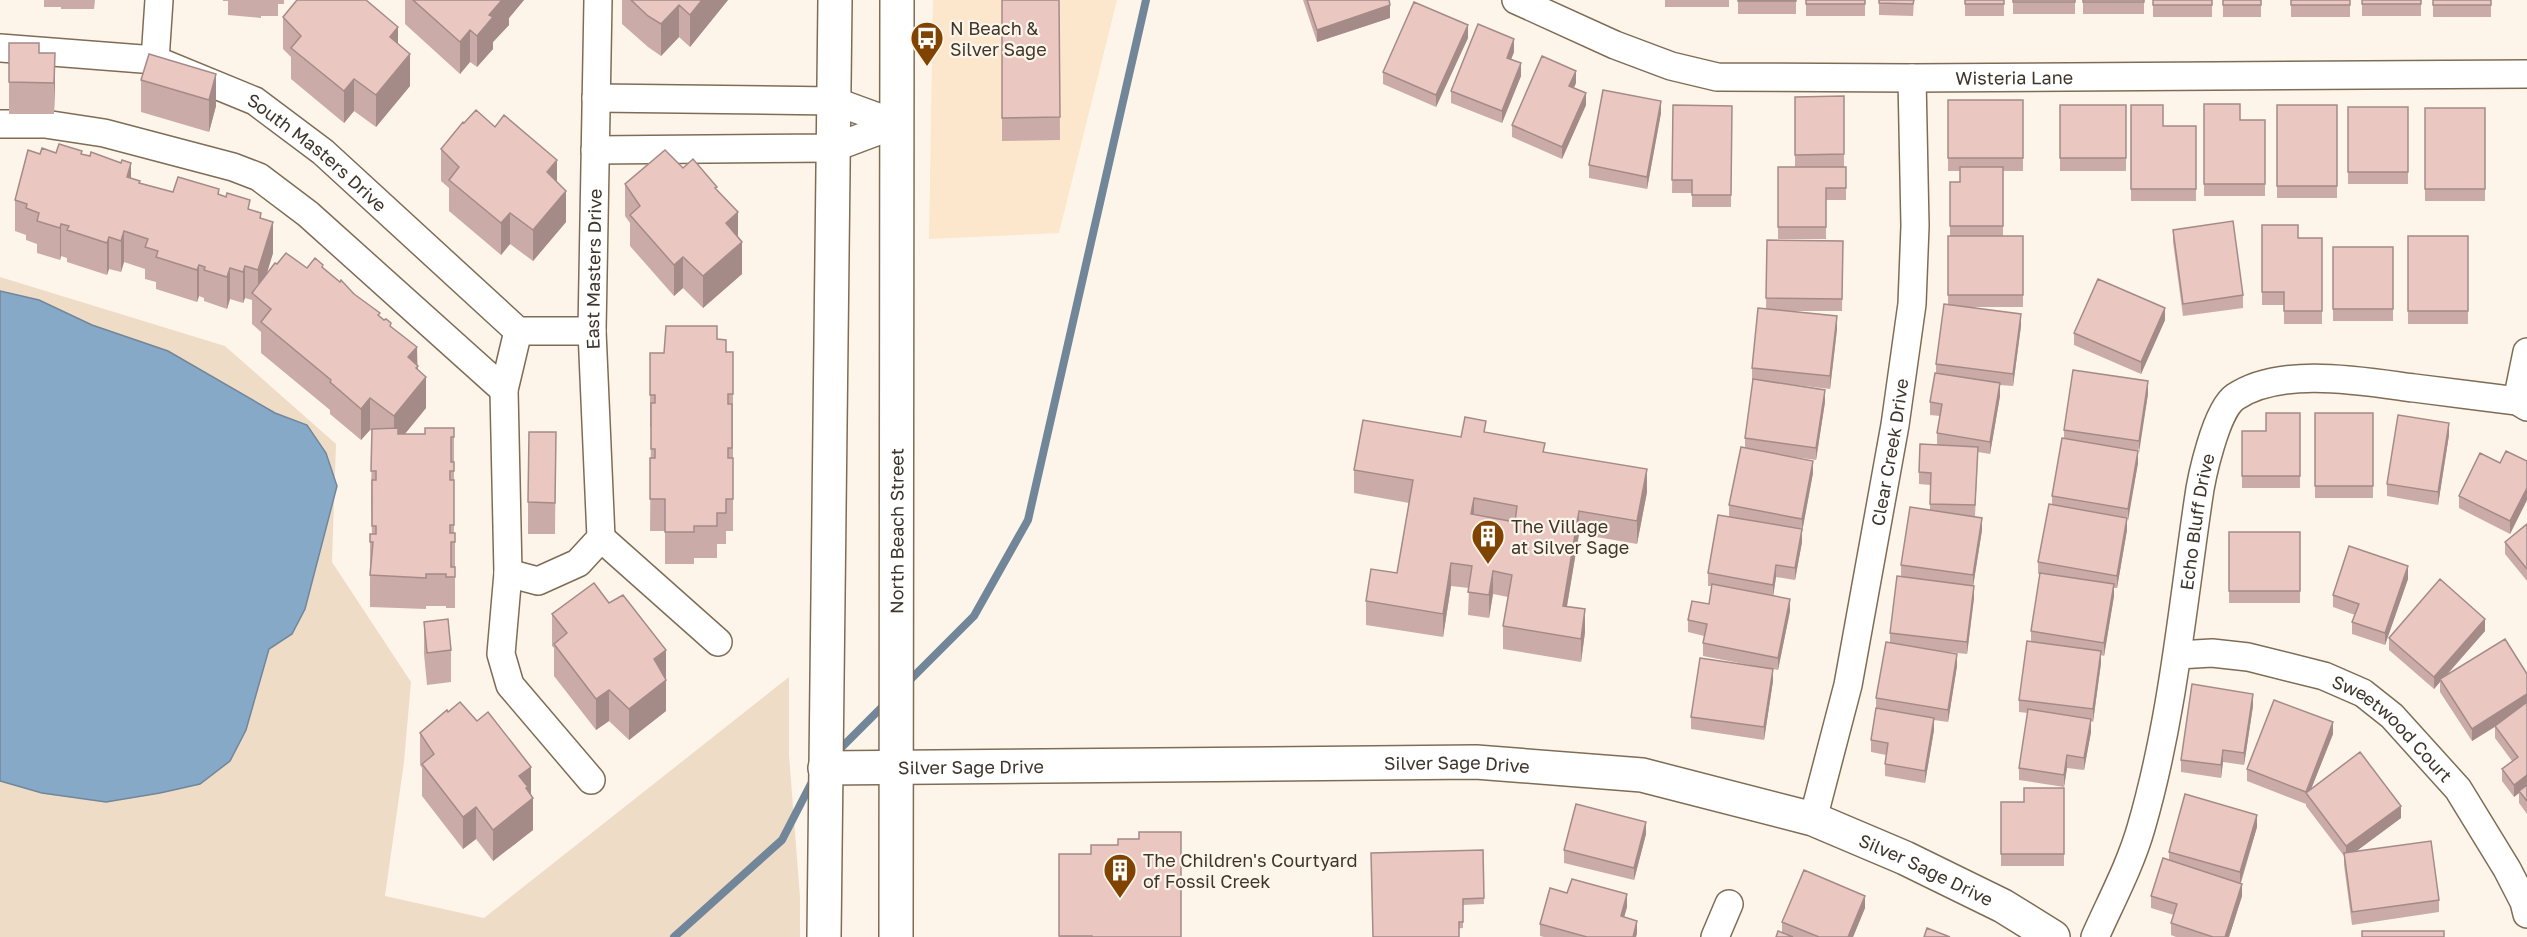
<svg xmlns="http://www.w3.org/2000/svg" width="2527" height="937" viewBox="0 0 2527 937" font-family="'Golos Text',sans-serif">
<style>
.built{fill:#fce6cc}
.green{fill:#eedcc6}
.water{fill:#87a9c8;stroke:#718699;stroke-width:1.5}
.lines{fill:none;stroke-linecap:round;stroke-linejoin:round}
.stream{stroke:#718699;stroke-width:8}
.minor-casing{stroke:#7f6c55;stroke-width:30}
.tertiary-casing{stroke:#7f6c55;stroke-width:36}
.secondary-casing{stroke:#7f6c55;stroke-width:36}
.minor{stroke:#fff;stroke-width:27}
.tertiary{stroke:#fff;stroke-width:33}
.secondary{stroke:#fff;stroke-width:33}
.wall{fill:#caaba7}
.shaded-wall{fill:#a48b88}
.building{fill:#ebc7c2;stroke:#a48b88;stroke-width:1.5;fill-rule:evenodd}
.labels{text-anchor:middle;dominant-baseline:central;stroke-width:4.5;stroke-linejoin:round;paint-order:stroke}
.poi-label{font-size:18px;fill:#3e352b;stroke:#fef5ea;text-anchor:start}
.street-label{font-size:18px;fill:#3e352b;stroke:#fef5ea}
</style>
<rect width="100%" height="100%" fill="#fef5ea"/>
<path class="built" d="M933 0H1117L1059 233 929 239Z"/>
<path class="green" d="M0 277 225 346 336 444 332 562 411 682 404 762 385 896 484 918 789 677V755L800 897V937H0Z"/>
<path class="water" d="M0 291 39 300 92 325 168 351 275 413 307 425 326 453 337 486 305 609 292 634 269 649 246 730 230 761 200 784 160 793 106 802 42 793 0 781Z"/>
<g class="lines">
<path class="stream" d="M906 684 974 616 1028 520 1146 0
M835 754 886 703
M674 937 782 840 814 778"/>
<defs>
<g id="minor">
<path id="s1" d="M1516 0 1615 45 1671 66 1717 77 1912 78 2527 74"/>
<path id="s2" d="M0 48 155 60 255 101 323 152 518 331H592"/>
<path d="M155 60 159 0"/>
<path d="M596 98 834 101 897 124"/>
<path d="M0 124H45L104 133 233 167 259 177 308 214 504 390"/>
<path d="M595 150 833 148 897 124"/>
<path d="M518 331 504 390 508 573 501 654 510 685 591 780"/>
<path d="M2517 401 2527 352"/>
<path d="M601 538 718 642"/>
<path id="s3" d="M508 573 538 581 578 563 601 538 592 331 598 0"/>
<path id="s4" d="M2178 655 2212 653 2248 657 2324 676 2363 693 2392 716 2458 789 2507 869 2524 902 2527 914"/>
<path id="s5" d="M1813 819 1848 685 1895 425 1912 304 1915 226 1912 78"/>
<path d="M1715 937 1729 904"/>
<path id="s6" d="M2095 937C2111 901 2130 866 2141 828 2172 722 2182 611 2198 502 2201 478 2216 410 2235 397 2281 366 2362 381 2414 388 2448 392 2483 397 2517 401L2527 407"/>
</g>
<g id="tertiary">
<path id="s7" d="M825 768 1476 762 1642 775 1813 819 1905 858 2003 906 2053 937"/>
</g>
<g id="secondary">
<path d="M824 937 835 0"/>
<path id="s8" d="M896 937 897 0"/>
</g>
</defs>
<use href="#minor" class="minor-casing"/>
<use href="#tertiary" class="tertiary-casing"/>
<use href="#secondary" class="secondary-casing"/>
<use href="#minor" class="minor"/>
<use href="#tertiary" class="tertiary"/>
<use href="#secondary" class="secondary"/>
</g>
<path class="wall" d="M44 0H95L94 9H61V7H44Z
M223 0H284V4H278V16H261V18L228 15V1H223Z
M405 0H524L509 18V25L493 42V49L477 67 470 62 460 74 405 24Z
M622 0H728L690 47 679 37 661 56 648 47 622 24Z
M1002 0H1059L1060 140 1002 141Z
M1303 0H1389L1390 18 1317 42Z
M1665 0H1729V7H1665Z
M1738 0H1796V14H1738Z
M1806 0H1865V16H1806Z
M1879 0H1914L1913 16 1879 15Z
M1965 0H2004V16H1965Z
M2013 0H2075V14H2013Z
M2083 0H2144V14H2083Z
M2153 0H2212V17H2153Z
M2223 0H2261V17H2223Z
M2291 0H2350V17H2291Z
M2362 0H2421V16H2362Z
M2433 0H2491V17H2433Z
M283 17 398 45 410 86 376 127 354 111 344 123 291 79V57L283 49Z
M1468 38 1436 107 1383 84V72Z
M1514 52 1511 59 1521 76 1502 123 1451 103V91Z
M39 53H55L54 114H9V82Z
M149 54 216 106 209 132 141 112V80Z
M1576 83 1574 88 1586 105 1562 159 1512 137V125Z
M1844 96V167H1846V200H1826V239H1778V167H1795V97Z
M1948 100H2023V171H2003V236H2023V307H1969L2021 326 2013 386 2000 385V396L1990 454 1978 452 1975 517 1982 530 1973 586 1974 598 1967 654 1947 652 1957 666 1948 722 1934 720V730L1925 783 1885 776V764L1886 755 1871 752V740L1876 708V698L1890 643V633L1901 577V565L1930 510V485L1919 484V472L1937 445V433L1940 416 1930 415V402L1936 373V364L1948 304V236H1950V182H1960V171H1948Z
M2204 104 2240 120H2265V196H2204Z
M1673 105 1732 106 1731 207H1692V193H1672Z
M2060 105H2126V171H2060Z
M2131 105 2163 126H2196V201H2131Z
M2277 105H2337V198H2277Z
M2348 107H2408V184H2348Z
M2425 108H2485V201H2425Z
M1661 113 1647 189 1589 178V165Z
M441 149 557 182 566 222 533 261 510 244 501 255 449 211V188L441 181Z
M56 153 82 154 140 183 173 192 219 195 250 210 261 218 273 253 267 273 277 264 307 268H323L391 327 417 365 426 408 405 434H425L454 428V533H455V608H446V606H426V609L370 607V534H372L371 503 372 431 370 430 361 440 330 414V410L261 353V332L252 324V300L245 298 243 303 230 299 227 309 204 301V298L199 296 197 302 156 289V282L145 279V269L124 262 121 272 109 269 107 275 67 262V258L61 256 60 260 37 253V244L26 240V235L15 231V200L40 154Z
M683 168 717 190 738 237 742 274 703 308 683 288 674 296 630 246V223L625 216V184Z
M2262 225 2298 238H2322V324H2284V305H2262Z
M2173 230 2243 295V308L2183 316 2173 242Z
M2408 236H2468V324H2408Z
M1767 240 1843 241 1842 311H1782L1837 329 1830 389 1779 383 1825 402 1816 460 1788 456 1813 473 1802 532V542L1795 580 1776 577 1773 596 1790 611 1778 670 1773 669V681L1764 740 1691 729V717L1755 666 1703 656V643L1704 636 1688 632V620L1709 604 1712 586H1708V573L1729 517V505L1745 448V438L1753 380H1752V368L1766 309Z
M2333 247H2393V321H2333Z
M2165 320 2141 374 2074 345V333Z
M733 352V531H726V544H717V558H694V564H665V531H650L651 427H650V353Z
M2148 394 2138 453V463L2127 521V530L2117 588H2114V596L2104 656 2101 655V663L2093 722 2091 721V732L2084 770 2067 768 2064 787 2019 780V768L2028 713 2019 712V700L2031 641V631L2040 574H2038V562L2052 505V496L2064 438V430Z
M2300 413V488H2242V431H2266Z
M2315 413H2373V498H2315Z
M556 432 555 534H528V502Z
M1486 433 1545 452 1647 492 1637 544 1579 534 1567 606 1585 632 1581 662 1503 649V626L1508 597 1493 594 1489 618 1468 615 1469 588 1451 586 1443 637 1366 625V601L1397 573 1409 503 1354 493V470L1461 437Z
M2449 435 2438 505 2387 496V484Z
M2527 461V500L2510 534 2459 508V496L2500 463Z
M2527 524V581L2505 554V542Z
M2229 532H2300V603H2229Z
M2408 579 2385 645 2352 634V622L2355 615 2333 607V595Z
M552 614 666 681V711L629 740 609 721 596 730 554 676V648L552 646Z
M424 622 451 650V682L427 685 424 654Z
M2485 631 2446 676 2527 674V814L2519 803V793L2514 797 2502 781V769L2512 761 2495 738V727L2472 741 2440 692V682L2434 689 2389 650V638Z
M2253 706 2244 765 2223 762 2221 778 2181 772V760Z
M420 733 531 795 533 830 493 861 476 839 463 849 422 796V768L420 765Z
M2333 734 2311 789 2401 818 2356 851 2439 900V912L2352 925 2344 865V856L2306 806V803V804L2247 781V769Z
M2064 788V866H2001V802H2024Z
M2257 827 2241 883 2242 896 2229 937H2176L2171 935V923L2174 915 2151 908V896L2169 860V852Z
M1646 834 1634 880 1564 863V850Z
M1118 845 1181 937H1059V854H1091Z
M1483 850 1484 904 1463 905V928L1373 937Z
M1567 893 1627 907 1624 917 1637 933 1636 937H1544L1540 936V924Z
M1865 908 1853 937H1776L1782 933V922Z"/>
<path class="shaded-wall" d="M502 0H524L509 18V25L493 42V49L477 67V36L489 15Z
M702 0H728L690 47V15Z
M679 5V37L661 56V24Z
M1390 5V18L1317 42V30Z
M1468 25V38L1436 107V95Z
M398 27V59L390 37Z
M470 30V62L460 74V42Z
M1514 39V52L1507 70V58Z
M55 53V85L54 114V83Z
M410 54V86L376 127V95Z
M1521 63V76L1502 123V111Z
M1576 71V83L1569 98V86Z
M216 74V106L209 132V100Z
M354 79V111L344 123V91Z
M1586 93V105L1562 159V147Z
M1661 101V113L1647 189V177Z
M557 160V192L547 172Z
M131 163V195L127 177Z
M566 191V222L533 261V230Z
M738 212V244L726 223Z
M510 213V244L501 255V223Z
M273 222V253L259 299 258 298V270Z
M61 224V256L60 260V228Z
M124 231V262L121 272V241Z
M109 237V269L107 275V243Z
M742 242V274L703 308V276Z
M683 257V288L674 296V265Z
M199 265V296L197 302V270Z
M245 266V298L243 303V272Z
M230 268V299L227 309V277Z
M2165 308V320L2141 374V362Z
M2021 314V326L2013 386V374Z
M1837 316V329L1830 389V376Z
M417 347 418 386 426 377V408L394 447V416L408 357Z
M2148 381V394L2139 453V441Z
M2000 383V396L1990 454V442Z
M1825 390V402L1816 460V448Z
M370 398V430L361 440V409Z
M2449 423V435L2438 505V492Z
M2138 451V463L2128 521V509Z
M1813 461V473L1802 532V542L1795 580V568L1802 529V519Z
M1647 469V492L1637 544V521Z
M2527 488V500L2510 534V521Z
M1474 498V521L1471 514Z
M1579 511V534L1563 629V606Z
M1982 518V530L1973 587V575Z
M2127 518V530L2117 588V576Z
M1451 563V586L1443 637V614Z
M1776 565V577L1773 597V585Z
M2408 566V579L2385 645V633Z
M1493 571V594L1489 618V595Z
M2114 584V596L2104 656V643Z
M1974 586V598L1967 654V642Z
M1790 599V611L1778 670V658Z
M1585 609V632L1581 662V639Z
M2485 619V631L2441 681 2440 679V682L2434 689V677Z
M666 650V711L629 740V709L654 659Z
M2101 651V663L2093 722V709Z
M1957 654V666L1948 722V710Z
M1773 669V681L1764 740V727Z
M609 690V721L596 730V699Z
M2253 694V706L2244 765V753Z
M2527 694V706L2472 741V729Z
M1934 718V730L1925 783V771Z
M2091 719V732L2084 770V758Z
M2333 722V734L2308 797 2306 793V804V792Z
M2223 750V762L2221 778V765Z
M2067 755V768L2064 787V775Z
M531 767V798H533V830L493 861V830L519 776Z
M2527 775V787L2519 791V793L2514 797V785Z
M2401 806V818L2346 859V846Z
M476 807V839L463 849V817Z
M2257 815V827L2240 884V872Z
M1646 822V834L1634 880V868Z
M2242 884V896L2229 937H2225Z
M1627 894V907L1621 928V916Z
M1865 896V908L1853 937H1848Z
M1637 921V933L1636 937H1633Z"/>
<path class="building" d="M297 0H366L398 27 390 37 410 54 376 95 354 79 344 91 291 48 301 36 283 17Z
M413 0H502L489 15 493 17 477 36 470 30 460 42Z
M631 0H702L690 15 679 5 661 24 648 16Z
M1002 0H1059L1060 117 1002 118Z
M1307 0H1389L1390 5 1317 30Z
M1738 0H1796V1H1738Z
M1806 0H1865V4H1806Z
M1879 0H1914L1913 4 1879 3Z
M1965 0H2004V4H1965Z
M2013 0H2075V2H2013Z
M2083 0H2144V2H2083Z
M2153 0H2212V5H2153Z
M2223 0H2261V5H2223Z
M2291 0H2350V5H2291Z
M2362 0H2421V4H2362Z
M2433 0H2491V5H2433Z
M1414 2 1468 25 1436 95 1383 72Z
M1478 24 1514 39 1507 58 1521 63 1502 111 1451 91Z
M9 43H39V53H55L54 83 9 82Z
M149 54 216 74 209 100 141 80Z
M1542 56 1576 71 1569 86 1586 93 1562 147 1512 125Z
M1603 90 1661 101 1647 177 1589 165Z
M1844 96V154L1795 155V97Z
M1948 100H2023V158H1948Z
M2204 104H2240V120H2265V184H2204Z
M1673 105 1732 106 1731 195H1692V180H1672Z
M2060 105H2126V158H2060Z
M2131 105H2163V126H2196V189H2131Z
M2277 105H2337V186H2277Z
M2348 107H2408V172H2348Z
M2425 108H2485V189H2425Z
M476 110 495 127 504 115 557 160 547 172 566 191 533 230 510 213 501 223 449 180 459 167 441 149 463 122 464 123Z
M59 144 82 151 81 154 90 156 91 152 121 163 122 160 131 163 127 177 140 181 139 183 173 192 178 177 219 189 218 194 226 197 227 193 250 200 248 209 261 213 260 218 273 222 258 270 245 266 243 272 230 268 227 277 204 270 205 267 199 265 197 270 156 257 158 251 145 247 148 239 124 231 121 241 109 237 107 243 67 230 69 226 61 224 60 228 37 221 39 213 26 208 27 204 15 200 28 150 40 154 42 148 56 153Z
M665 150 683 168 693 159 717 187 715 188 738 212 726 223 742 242 703 276 683 257 674 265 630 215 640 206 625 184Z
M1778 167H1846V188H1826V227H1778Z
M1960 167H2003V226H1950V182H1960Z
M2233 221 2243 295 2183 304 2173 230Z
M2262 225H2298V238H2322V311H2284V292H2262Z
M1948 236H2023V295H1948Z
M2408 236H2468V311H2408Z
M1767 240 1843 241 1842 299 1766 298Z
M2333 247H2393V309H2333Z
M286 253 307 268 315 258 323 265 322 267 340 282 341 280 354 294 380 313 378 315 384 320 386 319 391 323 390 326 417 347 408 357 418 366 416 368 426 377 394 416 370 398 361 409 330 382 331 380 261 322 271 309 252 293 275 263 277 264Z
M2098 279 2165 308 2141 362 2074 333Z
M1944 304 2021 314 2013 374 1936 364Z
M1758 308 1837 316 1830 376 1752 368Z
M666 326H717V339L726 340V352H733V394H728V404H732V448H728V458H733V499H726V513H717V526H694V532H665V499H650V458H655V449H651V403H655V395H650V353H664Z
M2073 370 2148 381 2139 441 2064 430Z
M1935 373 2000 383 1990 442 1937 433 1942 404 1930 402Z
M1753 379 1825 390 1816 448 1745 438Z
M2266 413H2300V476H2242V431H2266Z
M2315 413H2373V486H2315Z
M2398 415 2449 423 2438 492 2387 484Z
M1465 417 1486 421 1484 432 1545 443 1543 452 1647 469 1637 521 1579 511 1563 606 1585 609 1581 639 1503 626 1512 575 1493 571 1489 595 1468 592 1472 566 1451 563 1443 614 1366 601 1371 569 1397 573 1413 480 1354 470 1363 420 1461 437ZM1474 498 1517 506 1515 522 1471 514Z
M398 428V434H425V428H454V437H451V462H454V471H450V480H454V525H450V533H455V542H451V567H455V577H446V574H426V578L370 575 373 542H370V534H376V526H372V480H376V471H371L372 429Z
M529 432H556L555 503 528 502Z
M2062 438 2138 451 2128 509 2052 496Z
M1920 444 1978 447 1975 505 1930 504 1931 473 1919 472Z
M1741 447 1813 461 1802 519 1729 505Z
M2506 451 2527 461V488L2510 521 2459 496 2480 453 2500 463Z
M2049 504 2127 518 2117 576 2038 562Z
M1910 507 1982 518 1973 575 1901 565Z
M1718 515 1802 529 1795 568 1776 565 1773 585 1708 573Z
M2527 524V569L2505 542Z
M2229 532H2300V591H2229Z
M2349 546 2408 566 2385 633 2352 622 2359 604 2333 595Z
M2040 573 2114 584 2104 643 2031 631Z
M1897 576 1974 586 1967 642 1890 633Z
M2440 579 2485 619 2434 677 2389 638Z
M594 583 609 603 623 595 666 650 654 659 666 680 629 709 609 690 596 699 554 644 567 633 552 614Z
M1712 584 1790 599 1778 658 1703 643 1707 624 1688 620 1692 601 1709 604Z
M448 619 451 650 427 653 424 622Z
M2505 639 2527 674V694L2472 729 2440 679Z
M2027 641 2101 651 2093 709 2019 700Z
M1886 642 1957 654 1948 710 1876 698Z
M1700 658 1773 669 1764 727 1691 717Z
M2192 684 2253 694 2244 753 2223 750 2221 765 2181 760Z
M2274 700 2333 722 2306 792 2247 769Z
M460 702 477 721 488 712 531 767 519 776 528 787 526 788 533 798 493 830 476 807 463 817 422 764 434 754 420 733 447 710 448 712Z
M2527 702V775L2514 785 2502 769 2518 757 2495 726Z
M1876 708 1934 718 1925 771 1885 764 1888 743 1871 740Z
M2028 709 2091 719 2084 758 2067 755 2064 775 2019 768Z
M2360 752 2401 806 2346 846 2306 793Z
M2527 785V801L2519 791Z
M2024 788H2064V854H2001V802H2024Z
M2185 794 2257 815 2240 872 2169 852Z
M1576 804 1646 822 1634 868 1564 850Z
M1139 832H1181V937H1092V936H1059V854H1091V845H1118V839H1139Z
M2431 841 2439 900 2352 912 2344 853Z
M1483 850 1484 898 1463 899V922H1459V937H1373L1371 853Z
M2163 858 2242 884 2225 937H2213L2171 923 2177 904 2151 896Z
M1804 870 1865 896 1848 937H1819L1782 922Z
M1572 879 1627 894 1621 916 1637 921 1633 937H1587L1540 924 1550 888 1567 893Z
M1927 928 1950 937H1924Z
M1778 931 1793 937H1776Z
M2362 931H2444V937H2362Z"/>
<defs>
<symbol id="bus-pin" viewBox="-11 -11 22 30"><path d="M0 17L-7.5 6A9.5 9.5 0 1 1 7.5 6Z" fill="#804300" stroke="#fef5ea"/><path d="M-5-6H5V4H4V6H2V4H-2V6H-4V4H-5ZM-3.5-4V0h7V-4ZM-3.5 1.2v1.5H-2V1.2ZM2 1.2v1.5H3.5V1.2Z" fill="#fff"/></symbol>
<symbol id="building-pin" viewBox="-11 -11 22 30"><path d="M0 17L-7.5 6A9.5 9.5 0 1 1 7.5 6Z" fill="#804300" stroke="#fef5ea"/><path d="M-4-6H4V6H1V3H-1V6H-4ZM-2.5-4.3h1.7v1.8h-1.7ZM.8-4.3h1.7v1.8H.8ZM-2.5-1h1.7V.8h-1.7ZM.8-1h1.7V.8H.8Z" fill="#fff"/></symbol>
</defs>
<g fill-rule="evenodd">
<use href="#bus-pin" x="908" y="19" width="38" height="52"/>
<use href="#building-pin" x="1469" y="517" width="38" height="52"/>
<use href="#building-pin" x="1101" y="851" width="38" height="52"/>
</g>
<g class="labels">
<g class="poi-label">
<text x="950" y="28">N Beach &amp;<tspan x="950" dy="21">Silver Sage</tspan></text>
<text x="1511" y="526">The Village<tspan x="1511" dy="21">at Silver Sage</tspan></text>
<text x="1143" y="860">The Children's Courtyard<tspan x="1143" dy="21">of Fossil Creek</tspan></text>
</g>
<g class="street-label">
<text stroke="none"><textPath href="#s1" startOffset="513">Wisteria Lane</textPath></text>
<text stroke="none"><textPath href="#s2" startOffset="344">South Masters Drive</textPath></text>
<text stroke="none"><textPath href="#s3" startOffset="378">East Masters Drive</textPath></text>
<text stroke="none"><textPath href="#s5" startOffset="375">Clear Creek Drive</textPath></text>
<text stroke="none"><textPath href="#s6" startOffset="430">Echo Bluff Drive</textPath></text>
<text stroke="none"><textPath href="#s8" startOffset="406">North Beach Street</textPath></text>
<text stroke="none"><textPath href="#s4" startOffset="236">Sweetwood Court</textPath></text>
<text stroke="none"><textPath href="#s7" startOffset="632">Silver Sage Drive</textPath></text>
<text stroke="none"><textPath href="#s7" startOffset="146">Silver Sage Drive</textPath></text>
<text stroke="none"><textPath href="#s7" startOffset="1118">Silver Sage Drive</textPath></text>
</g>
</g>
</svg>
